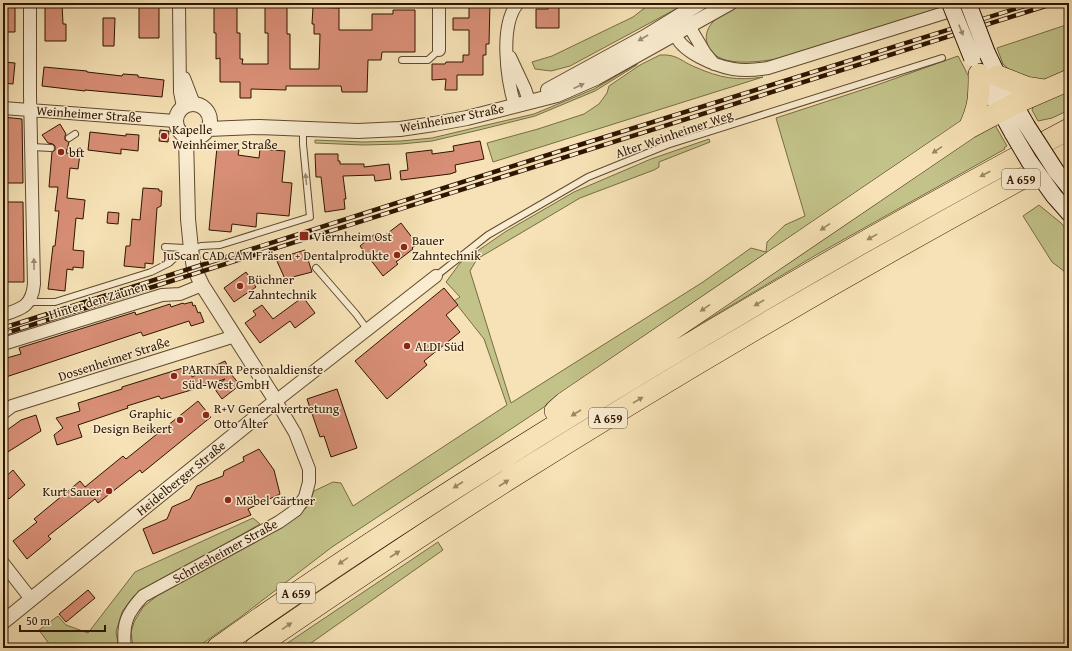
<svg xmlns="http://www.w3.org/2000/svg" width="1072" height="651" viewBox="0 0 1072 651" font-family="'Gentium Book Plus',serif">
<style>
.green{fill:#c2c289;stroke:#786c44}
.building{fill:#d98f77;stroke:#2e1500}
.lines{fill:none;stroke-linecap:round;stroke-linejoin:round}
.service-casing{stroke:#60482e;stroke-width:8}
.minor-casing{stroke:#60482e;stroke-width:14}
.tertiary-casing{stroke:#60482e;stroke-width:16}
.secondary-casing{stroke:#2e1500;stroke-width:18}
.motorway-casing{stroke:#2e1500;stroke-width:22}
.service{stroke:#f9ecd0;stroke-width:6}
.minor{stroke:#f9ecd0;stroke-width:12}
.tertiary{stroke:#f9ecd0;stroke-width:14}
.secondary{stroke:#f9ecd0;stroke-width:16}
.motorway{stroke:#f6e2b6;stroke-width:21}
.rail-casing{stroke:#2e1500;stroke-width:4.5}
.rail{stroke:#f9ecd0;stroke-width:3;stroke-dasharray:9;stroke-linecap:butt}
.secondary-bridge-casing{stroke:#2e1500;stroke-width:18;stroke-linecap:butt}
.secondary-bridge{stroke:#f9ecd0;stroke-width:16}
.oneway{fill:#9e8b72}
.oneway2{fill:#9c8664}
.poi-dot{fill:#8f2418;stroke:#f9ecd0;stroke-width:1.5}
.labels{text-anchor:middle;dominant-baseline:central;stroke-width:3;stroke-linejoin:round;paint-order:stroke}
.shield{fill:#f9ecd0;stroke:#6b563e;stroke-width:1}
.shield-label{font-size:12px;font-weight:bold;fill:#2e1500}
.street-label{font-size:13px;fill:#2e1500;stroke:#f9ecd0}
.poi-label{font-size:13px;fill:#2e1500;stroke:#f9ecd0;text-anchor:start}
</style>
<rect width="100%" height="100%" fill="#f6e2b6"/>
<filter id="stains"><feTurbulence type="fractalNoise" baseFrequency=".005" numOctaves="4"/><feColorMatrix values="0 0 0 0 .2 0 0 0 0 .09 0 0 0 0 .02 0 0 0 .5 -.17"/></filter>
<radialGradient id="worn" r=".72"><stop offset=".6" stop-color="#630" stop-opacity="0"/><stop offset="1" stop-color="#630" stop-opacity=".3"/></radialGradient>
<path class="green" d="M651 3H687L570 66 551 71 535 69 532 62 552 56 633 17Z
M743 3H938L940 8 776 59C757 62 714 69 707 43 705 36 707 29 712 23 719 14 732 9 743 3Z
M1069 24V110L1052 118 1038 121 1032 110 1034 105 1037 80 1013 73 1003 64 997 48Z
M660 55C678 54 680 61 695 67 720 78 737 81 763 77L493 162 487 143 538 129 584 114 599 104 607 93 609 86 640 65Z
M958 56 968 75 970 83V115L766 259 517 425 332 547 238 619 196 648H133L131 632 134 622 143 607 158 595 258 541 295 518 307 507 314 491 333 482 341 483 353 506 507 405 484 339 454 301 460 297 446 282 460 263 505 232 574 192 651 159 709 139 710 142 659 162V167L654 170 580 198 477 259 470 271 511 403 703 282 751 248 766 252 767 242 785 225 805 216 776 118 874 86Z
M637 64V65L595 91 535 116 479 130 432 141 401 144 363 145 315 143V140L363 142 401 141 432 138 478 127 534 114 594 89Z
M995 125 1007 146 1004 148 1005 149 816 255 628 367 937 157Z
M1039 205 1061 223 1069 232V275L1052 262 1023 216Z
M253 518 260 524 133 597 122 612 116 632 119 648H52L39 630 58 616 66 625 88 633 135 572Z
M438 542 443 550 304 648H280Z"/>
<path class="building" d="M3 3H15V32H3Z
M45 3H62L63 24H66V41H45Z
M139 3H159V38H139Z
M469 3H490L489 44H486V55H483V75H457V90H445L446 79 432 80V64H445L446 62H463V55H469V30H453V18H469Z
M214 7H237V33H240V59H243L242 64H268V33H265V7H287V34H290V69H319L320 34H314V24H312L313 7 339 8V30H372V14H393V10H415V52H382L381 60H368L367 92H342L341 86H286V90L251 89V98H240V82H220V58L216 59V33H214Z
M548 7H559V28H536V9H548Z
M103 18H115L114 46H103Z
M3 62 15 63 13 84 3 83Z
M44 67 87 71V72L122 76 123 74 138 75V77L164 80 162 97 85 90V91L42 86Z
M3 117 22 119 23 183H4Z
M60 124 66 134 65 136V140L69 142 66 153 80 154 78 169 70 168 67 198 85 200 83 219 76 218 73 250 84 251 83 268 73 267V270L67 269 65 291 48 289 53 246H55L59 211H55L58 187H49L52 152 55 150V146L53 144 48 143 42 135Z
M160 130 169 131 168 142 159 141Z
M90 132 126 136V134L139 135 138 151 121 149V154L88 150Z
M480 141 484 159 455 165 456 172 450 174 401 180 400 171 408 170 406 153 432 150V154L454 151 453 146Z
M217 147 239 150 238 155 259 158 260 149 285 151 282 182 292 183 289 216 257 213 256 227 232 224 231 232 209 230Z
M315 154H338V161H340V164H364V167L389 164 391 179 375 181 374 175 343 176 346 199H344L345 209 325 212 321 177H316Z
M143 188 159 189V191H162L161 206 157 208 153 264 145 263V268L124 266 126 246H130L132 219 140 220Z
M7 202H23L24 282H3V258L6 257Z
M108 212 119 213 118 224 107 223Z
M401 223 417 244 412 248 413 249 396 262 398 264 383 276 360 246 375 234 380 239Z
M305 250 312 272 285 279 276 259Z
M246 272 256 287 234 302 224 288Z
M444 288 458 305 446 315 460 332 424 361 427 365 387 399 355 361Z
M303 297 315 313 295 328 290 321 260 343 245 323 256 315 253 311 262 305 273 319Z
M192 302 193 306 195 305 198 313 200 312 204 322 191 326 189 321 143 336 141 332 3 378V359L21 354 19 348 135 312 136 315 170 304 171 307 183 303 184 304Z
M225 361 231 374 240 385 222 399 214 388 225 379 210 384 209 382 198 388 161 399 159 396 127 406 128 408 78 425 82 437 57 445 54 435 63 428 56 418 80 411 78 403 122 389V387L189 366 192 377Z
M337 389 357 448 331 457 324 436 320 437 307 399Z
M198 401 211 417 142 473 140 470 98 503 95 499 48 536 51 539 27 559 13 541 37 522 34 519 80 481 85 487 123 456 126 459Z
M36 415 41 431 3 455V433L21 420Z
M259 449 274 470 280 494 248 509 251 515 153 554 143 529 167 519 172 507 190 499 197 486 223 476 224 471 244 461 243 457Z
M13 470 25 485 9 499 3 492V479Z
M88 590 95 598 66 622 59 614Z"/>
<g class="lines">
<defs>
<path id="service" d="M402 60H428L439 50
M69 138 75 134
M32 147 51 148
M165 247 185 248
M316 268 356 314 367 329
M436 276 488 235 588 177 667 145 942 58
M29 302H55L151 272 169 263 181 252 201 246 220 245 310 217 303 144V130"/>
<path id="minor" d="M179 3 180 92 183 107
M439 3V50
M510 57 525 89 529 101
M714 64 705 53 689 26 676 18C675 23 673 28 675 33 680 52 716 66 733 69 745 71 756 70 768 68L960 8
M184 78 194 104
M515 106C507 80 499 25 518 3
M3 108 175 121
M3 315C22 309 32 306 34 284L30 95V3
M3 344 162 295 180 294 202 285
M3 413 12 406 235 336
M3 563 31 599
M125 648C122 624 127 613 143 596L279 522 296 510 305 497 309 482V469L295 433 276 401 436 276"/>
<path id="tertiary" d="M548 90 645 37 700 3
M176 121a17 17 0 1 1 34 0a17 17 0 1 1-34 0Z
M208 129 259 127 358 131 400 129 434 124 467 118 557 95 596 78 730 3
M3 622 276 401 202 285 194 268 191 249 188 219 186 137"/>
<path id="secondary" d="M987 53 998 76 1027 126
M979 72 1013 134
M1054 196 1069 213"/>
<path id="motorway" d="M998 76 1026 87 1045 90
M969 128C979 106 979 98 979 74
M555 411 564 403 969 128 1014 104 1069 80
M217 648C358 548 503 456 651 367 788 284 927 205 1069 129
M255 648C338 591 421 535 506 481 690 365 878 256 1069 153"/>
</defs>
<use href="#service" class="service-casing"/>
<use href="#minor" class="minor-casing"/>
<use href="#tertiary" class="tertiary-casing"/>
<use href="#secondary" class="secondary-casing"/>
<use href="#motorway" class="motorway-casing"/>
<use href="#service" class="service"/>
<use href="#minor" class="minor"/>
<use href="#tertiary" class="tertiary"/>
<use href="#secondary" class="secondary"/>
<use href="#motorway" class="motorway"/>
<defs>
<path id="rail" d="M3 328 576 146 1034 3
M3 334 1055 3"/>
</defs>
<use href="#rail" class="rail-casing"/>
<use href="#rail" class="rail"/>
<defs>
<path id="secondary-bridge" d="M950 3 972 58
M968 3 987 53
M1027 126 1056 171 1069 187
M1013 134 1029 161 1054 196"/>
</defs>
<use href="#secondary-bridge" class="secondary-bridge-casing"/>
<use href="#secondary-bridge" class="secondary-bridge"/>
</g>
<defs><path id="oneway-solid" d="M-6-.8H1V-3.2L6.5 0L1 3.2V.8H-6Z"/></defs>
<g class="oneway">
<use href="#oneway-solid" transform="translate(961 30) rotate(68)"/>
<use href="#oneway-solid" transform="translate(643 38) rotate(150)"/>
<use href="#oneway-solid" transform="translate(579 86) rotate(-25)"/>
<use href="#oneway-solid" transform="translate(306 179) rotate(-96)"/>
<use href="#oneway-solid" transform="translate(34 264) rotate(-91)"/>
</g>
<g class="oneway2">
<use href="#oneway-solid" transform="translate(937 150) rotate(146)"/>
<use href="#oneway-solid" transform="translate(985 174) rotate(152)"/>
<use href="#oneway-solid" transform="translate(825 227) rotate(146)"/>
<use href="#oneway-solid" transform="translate(872 237) rotate(151)"/>
<use href="#oneway-solid" transform="translate(759 303) rotate(150)"/>
<use href="#oneway-solid" transform="translate(705 308) rotate(146)"/>
<use href="#oneway-solid" transform="translate(638 400) rotate(-31)"/>
<use href="#oneway-solid" transform="translate(576 413) rotate(148)"/>
<use href="#oneway-solid" transform="translate(504 483) rotate(-33)"/>
<use href="#oneway-solid" transform="translate(458 485) rotate(147)"/>
<use href="#oneway-solid" transform="translate(395 554) rotate(-33)"/>
<use href="#oneway-solid" transform="translate(343 561) rotate(146)"/>
<use href="#oneway-solid" transform="translate(287 626) rotate(-34)"/>
</g>
<g class="poi-dot">
<circle cx="164" cy="136" r="4"/>
<circle cx="61" cy="152" r="4"/>
<rect x="299" y="231" width="10" height="10" rx="2"/>
<circle cx="404" cy="247" r="4"/>
<circle cx="397" cy="255" r="4"/>
<circle cx="240" cy="286" r="4"/>
<circle cx="407" cy="346" r="4"/>
<circle cx="174" cy="376" r="4"/>
<circle cx="206" cy="415" r="4"/>
<circle cx="180" cy="420" r="4"/>
<circle cx="109" cy="491" r="4"/>
<circle cx="228" cy="500" r="4"/>
</g>
<g class="labels">
<g class="shield">
<rect x="1002" y="169" width="38" height="20" rx="3"/>
<rect x="589" y="408" width="38" height="20" rx="3"/>
<rect x="277" y="583" width="38" height="20" rx="3"/>
</g>
<g class="shield-label">
<text x="1021" y="179">A 659</text>
<text x="608" y="418">A 659</text>
<text x="296" y="593">A 659</text>
</g>
<g class="street-label">
<text transform="translate(89 114) rotate(4)">Weinheimer Straße</text>
<text transform="translate(452 118) rotate(-11)">Weinheimer Straße</text>
<text transform="translate(674 134) rotate(-19)">Alter Weinheimer Weg</text>
<text transform="translate(98 300) rotate(-17)">Hinter den Zäunen</text>
<text transform="translate(114 359) rotate(-18)">Dossenheimer Straße</text>
<text transform="translate(181 478) rotate(-39)">Heidelberger Straße</text>
<text transform="translate(225 551) rotate(-29)">Schriesheimer Straße</text>
</g>
<g class="poi-label">
<text x="172" y="129">Kapelle<tspan x="172" dy="15">Weinheimer Straße</tspan></text>
<text x="69" y="152">bft</text>
<text x="313" y="236">Viernheim Ost</text>
<text x="412" y="240">Bauer<tspan x="412" dy="15">Zahntechnik</tspan></text>
<text x="389" y="255" text-anchor="end">JuScan CAD CAM Fräsen + Dentalprodukte</text>
<text x="248" y="279">Büchner<tspan x="248" dy="15">Zahntechnik</tspan></text>
<text x="415" y="346">ALDI Süd</text>
<text x="182" y="369">PARTNER Personaldienste<tspan x="182" dy="15">Süd-West GmbH</tspan></text>
<text x="214" y="408">R+V Generalvertretung<tspan x="214" dy="15">Otto Alter</tspan></text>
<text x="172" y="413" text-anchor="end">Graphic<tspan x="172" dy="15">Design Beikert</tspan></text>
<text x="101" y="491" text-anchor="end">Kurt Sauer</text>
<text x="236" y="500">Möbel Gärtner</text>
</g>
</g>
<rect width="1072" height="651" fill="none" stroke="#f6e2b6" stroke-width="16"/>
<rect x="4" y="4" width="1064" height="643" fill="none" stroke="#2e1500" stroke-width="2"/>
<rect x="8" y="8" width="1056" height="635" fill="none" stroke="#2e1500"/>
<path d="M20 625v6h85v-6" fill="none" stroke="#2e1500" stroke-width="2"/>
<text x="26" y="625" font-size="12" fill="#2e1500" stroke="#f9ecd0" stroke-width="3" paint-order="stroke">50 m</text>
<rect width="100%" height="100%" filter="url(#stains)"/>
<rect width="100%" height="100%" fill="url(#worn)"/>
</svg>
